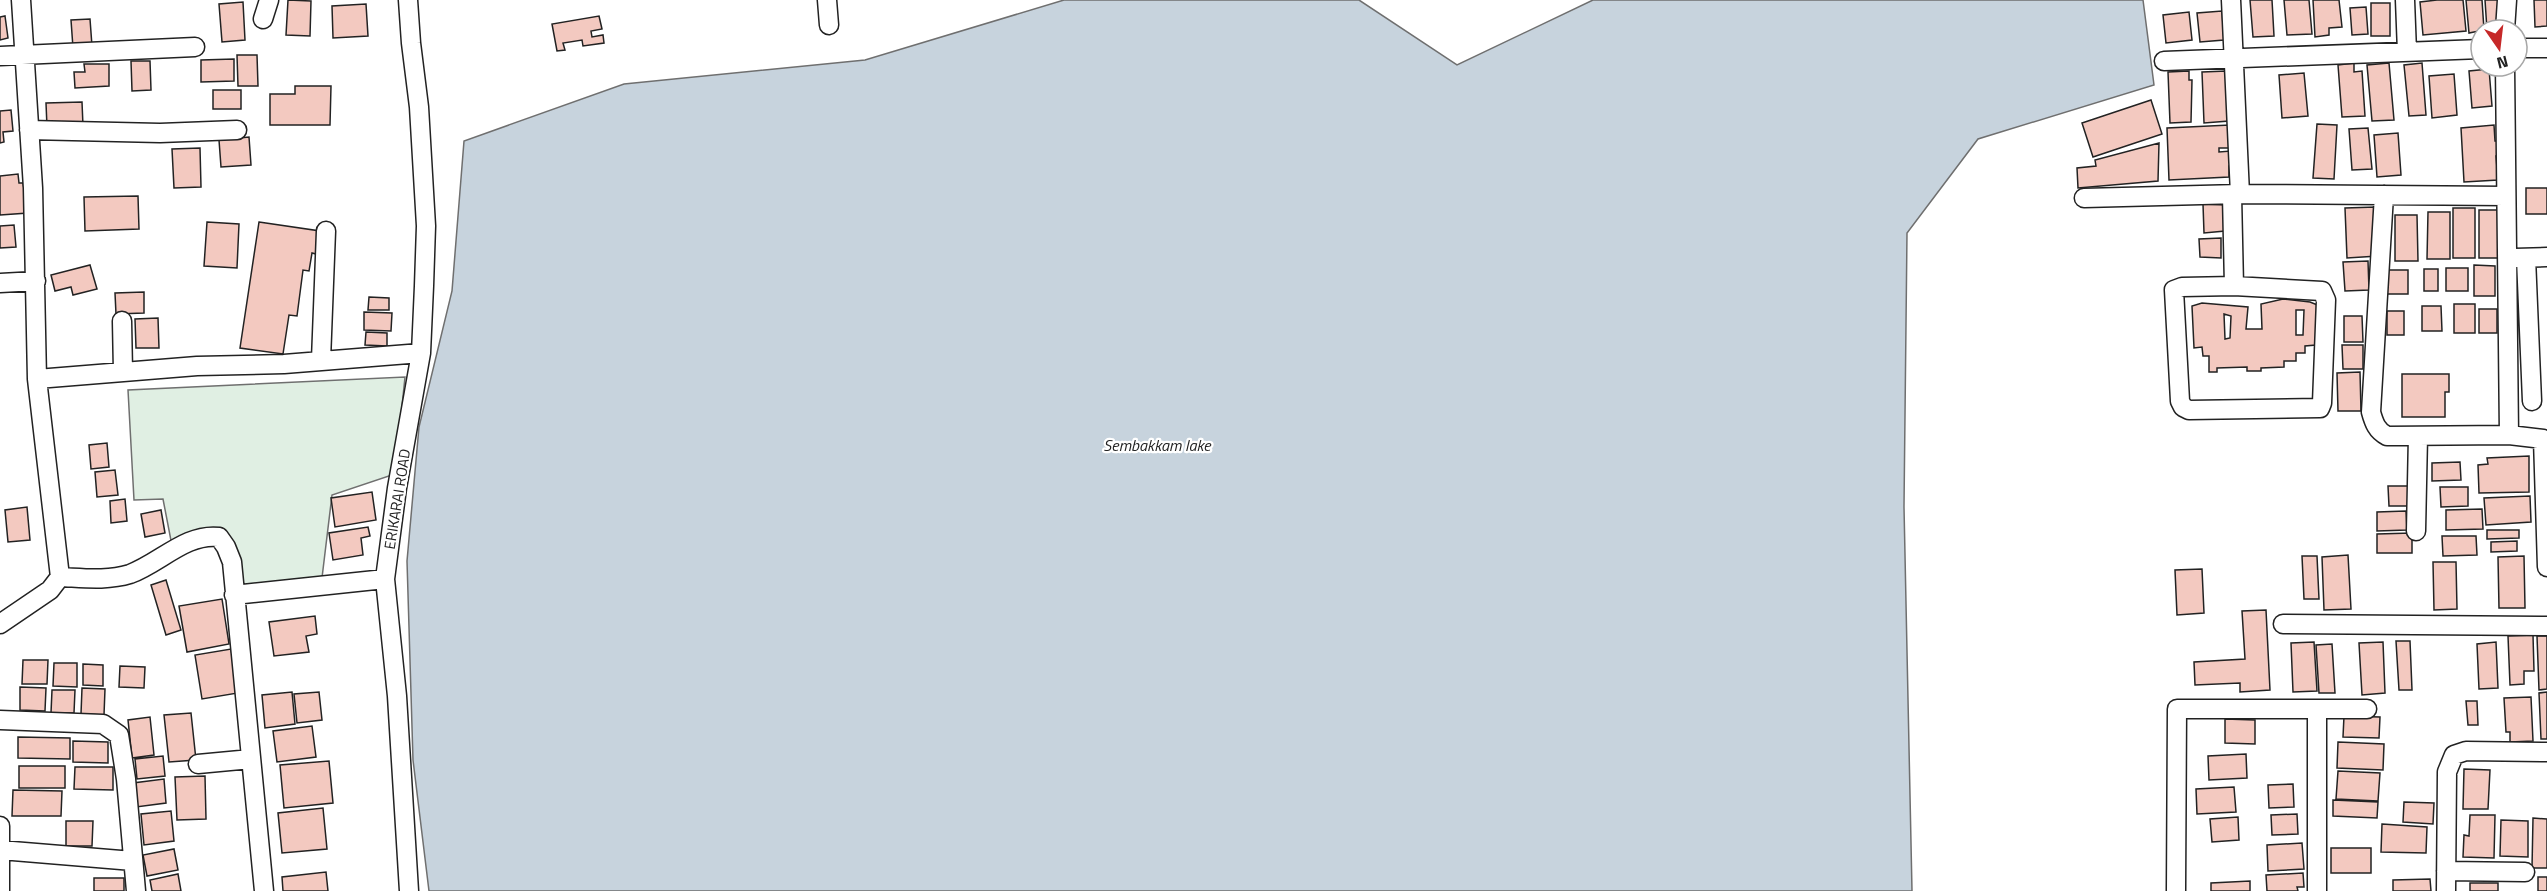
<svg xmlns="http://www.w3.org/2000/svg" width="2547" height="891" viewBox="0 0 2547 891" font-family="'Titillium Web',sans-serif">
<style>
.green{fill:#e0efe3;stroke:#6f6f6f;stroke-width:1.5}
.water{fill:#c7d3dd;stroke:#6f6f6f;stroke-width:1.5}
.building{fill:#f3c9c0;stroke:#222;stroke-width:1.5;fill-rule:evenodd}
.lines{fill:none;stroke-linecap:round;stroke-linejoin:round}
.minor-casing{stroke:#222;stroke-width:21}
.minor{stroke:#fff;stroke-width:18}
.labels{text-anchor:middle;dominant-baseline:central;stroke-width:4.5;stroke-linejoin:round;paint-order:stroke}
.street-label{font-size:15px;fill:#222;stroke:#fff}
.water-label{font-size:16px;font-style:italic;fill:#222;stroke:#fff}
</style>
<rect width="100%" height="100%" fill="#fff"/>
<path class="green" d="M405 377 395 474 332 495 321 586 234 595 219 537 173 551 163 499 134 500 128 390Z"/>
<path class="water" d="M1064 0H1359L1457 65 1593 0H2143L2154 85 1978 139 1907 233 1904 507 1912 891H429L413 760 407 561 419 427 452 291 464 141 624 84 865 60Z"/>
<path class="building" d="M288 0 311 1 310 36 286 35Z
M2250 0H2272L2274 36 2253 37Z
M2284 0H2309L2312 34 2287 35Z
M2313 0H2339L2342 27 2329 28V35L2315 37Z
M2437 0H2463L2466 31 2423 35 2420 2Z
M2466 0H2482L2484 30 2469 33Z
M2485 0H2500L2503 30H2487Z
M2534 0H2547V26L2535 27Z
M243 2 245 40 222 42 219 4Z
M2371 3H2390V36H2371Z
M366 4 368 36 333 38 332 6Z
M2366 7 2368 34 2352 35 2350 8Z
M2222 11 2224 40 2200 42 2197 13Z
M2189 12 2192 40 2166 43 2163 15Z
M5 16 8 38 0 40V17Z
M599 16 602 29 591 31 592 37 603 35 604 43 583 46 582 40 563 43 565 50 557 51 552 24Z
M90 19 92 46 73 48 71 20Z
M237 55H257L258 86H238Z
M234 59V81L201 82V60Z
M131 61H150L151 90 132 91Z
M2354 63V72L2362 71 2365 116 2342 117 2338 65Z
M2389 63 2394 120 2372 121 2367 65Z
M2422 63 2426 115 2409 116 2404 65Z
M84 64H109V86L75 88 74 72H85Z
M2489 69 2492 106 2472 108 2469 71Z
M2189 71V80H2192L2191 122 2170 123 2168 72Z
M2227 71 2229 121 2204 123 2202 72Z
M2304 73 2308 116 2282 118 2279 75Z
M2454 74 2457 115 2432 118 2429 76Z
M295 86H331L330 125H270V94H295Z
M213 90H241V109H213Z
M2151 100 2162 134 2093 157 2082 123Z
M82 102 83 126 47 127 46 103Z
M11 110 13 131 3 132 4 142 0 143V111Z
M2317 124 2337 125 2334 179 2313 178Z
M2230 125 2231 148H2219V152L2231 151 2232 166H2229V177L2169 180 2167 128Z
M2494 125 2495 141H2498L2499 156H2496L2498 180 2464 182 2461 128Z
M2368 128 2372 169 2352 170 2349 129Z
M2398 133 2401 175 2377 177 2374 135Z
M249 137 251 165 221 167 219 140Z
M2159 143 2158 181 2078 188 2077 168 2096 166 2095 160Z
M200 148 201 187 174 188 172 149Z
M18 174 19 183H23L28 213 0 215V176Z
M2526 188H2547V214H2526Z
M138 196 139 229 85 231 84 197Z
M2203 204 2225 205V231L2204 233Z
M2376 207 2378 256 2347 258 2345 208Z
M2453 208H2475V258H2453Z
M2479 210H2502V258H2479Z
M2428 212H2450V259H2427Z
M2395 215H2417L2418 261H2395Z
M207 222 239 224 237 268 204 266Z
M259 222 320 231 316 254 312 253 309 271 303 270 297 316 289 315 283 354 240 348Z
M14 225 16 247 0 248V226Z
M2221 238V258L2200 257 2199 239Z
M2368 261 2369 290 2345 291 2343 262Z
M90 265 97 289 73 295 71 287 55 291 51 275Z
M2474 265 2495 266V296H2474Z
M2446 268H2468V291H2446Z
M2424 269H2438V291H2424Z
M2387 270H2408V294H2387Z
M144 292V313L116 314 115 293Z
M369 297 389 298V310H368Z
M2283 299 2310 302 2320 306 2316 345 2305 346V353H2296V361H2284V367L2261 368V371H2247V367L2217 368V372H2209V356H2203L2202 347 2194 348 2192 306 2202 303 2248 307 2246 329H2262L2261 304ZM2296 310H2304L2303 335H2296ZM2224 314 2231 316 2230 338 2225 339Z
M2454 304H2475V333H2454Z
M2422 306H2441L2442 331H2422Z
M2479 309H2497V333H2479Z
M2387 311H2404V335H2387Z
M364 312 392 313 391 331 364 330Z
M2344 316H2362L2363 342H2344Z
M158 318 159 348H136L135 319Z
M366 332 387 333V346L365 345Z
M2342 345H2363V369H2343Z
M2360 372 2361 411H2338L2337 373Z
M2402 374H2449V392H2445V417H2402Z
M107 443 109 467 91 469 89 445Z
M2529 456V492L2479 493 2478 465 2488 464 2487 458Z
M2460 462 2461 480 2432 481V463Z
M115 470 118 495 97 497 95 472Z
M2388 486H2411L2412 506H2389Z
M2440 487H2468V506L2441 507Z
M372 492 376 520 335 527 331 498Z
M2530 496 2531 522 2486 525 2484 498Z
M125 499 127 521 111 523 110 501Z
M27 507 30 540 8 542 5 510Z
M2482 509 2483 529 2446 530V510Z
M161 510 165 533 145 537 141 514Z
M2406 511 2407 530 2377 531V512Z
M368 527 370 536 361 538 363 555 333 560 329 533Z
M2487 530H2519V538L2487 539Z
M2412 533V553H2377V534Z
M2442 536H2476L2477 555 2443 556Z
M2517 541V551L2491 552V542Z
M2348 555 2351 609 2324 610 2322 557Z
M2302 556H2317L2319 599H2304Z
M2524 556 2525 608H2499L2498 557Z
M2433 562H2456L2457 609 2434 610Z
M2202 569 2204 613 2177 615 2175 570Z
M166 580 181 630 166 635 151 585Z
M222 599 229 644 187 652 179 606Z
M2266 610 2270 690 2240 692V683L2195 685 2194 662 2245 659 2242 611Z
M315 616 317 634 306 636 309 652 274 656 269 622Z
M2533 635 2534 671H2524V684L2510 685 2508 636Z
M2537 636H2547V689L2539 690Z
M2396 641H2410L2412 690H2399Z
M2314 642 2317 691 2293 692 2291 643Z
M2383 642 2385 693 2362 695 2359 643Z
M2496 642 2498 688 2479 689 2477 644Z
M2332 644 2335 693H2319L2316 645Z
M231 649 238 693 202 699 195 655Z
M23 660H48L47 684H22Z
M54 663H77V687L53 686Z
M83 664 103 665V686L83 685Z
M120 666 145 667 144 688 119 687Z
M20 687 46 688 45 711 20 710Z
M82 688 105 689 104 715 81 714Z
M52 690H75L74 713H51Z
M292 692 295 724 265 728 262 695Z
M319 692 322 720 297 723 294 694Z
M2547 692V739H2541L2539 693Z
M2531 697 2533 741 2510 742V732H2506L2504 698Z
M2466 701H2477L2478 725H2468Z
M191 713 196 760 169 762 164 715Z
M2344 716 2380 717 2379 738 2343 737Z
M150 717 154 755 132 758 128 720Z
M2225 719 2255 720V744L2225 743Z
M312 726 316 757 277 762 273 731Z
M18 737 70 738V759L18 758Z
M73 741 108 742V763L73 762Z
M2338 742 2384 744 2383 770 2337 768Z
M2246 754 2247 778 2209 780 2208 756Z
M163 756 165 776 137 779 135 759Z
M329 761 333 803 284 808 280 765Z
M19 766H65V788H19Z
M75 767H113V790L74 789Z
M2464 769 2490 770 2488 809H2463Z
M2338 771 2380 773 2378 801 2336 799Z
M205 776 206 819 177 820 175 777Z
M164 779 166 803 136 807 133 783Z
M2293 784 2294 807 2269 808 2268 785Z
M2234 787 2236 812 2197 814 2196 789Z
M13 790 62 791 61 816H12Z
M2333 800 2378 802 2377 818 2333 816Z
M2404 802 2434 803 2433 824 2403 822Z
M323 808 327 849 282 853 278 813Z
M171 811 174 841 144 845 141 814Z
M2297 814 2298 834 2272 835 2271 815Z
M2470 815H2495L2494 858 2463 857 2464 835 2469 836Z
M2238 817 2239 840 2212 842 2210 819Z
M2533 818 2547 819V868H2532Z
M2501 820 2528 821V857L2500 856Z
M66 821H93L92 846H66Z
M2382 824 2427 827 2426 853 2381 852Z
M2302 843 2304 869 2268 871 2267 845Z
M2331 848H2371V873H2331Z
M174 849 178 870 147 876 143 855Z
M326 872 328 891H283L282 877Z
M2303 873 2304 887H2297L2298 891H2267L2266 875Z
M178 874 181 891H152L150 880Z
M2538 877H2547V891H2538Z
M94 878H124V891H94Z
M2430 879 2431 891H2393V880Z
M2250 881V891H2211V883Z
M2470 883H2498V891H2470Z"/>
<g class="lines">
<defs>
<path id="minor" d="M408 0 411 43 419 107 426 226 424 286 421 353 397 488 385 579 397 696 409 891
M827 0 829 25
M2231 0 2240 194
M2405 0 2407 52
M263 19 269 0
M2505 30 2507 0
M2517 48H2547
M0 56 195 47
M2164 61 2481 49
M2505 66 2509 435 2543 439 2547 567
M29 130 160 133 237 130
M2232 195 2234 286
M2384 195 2371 412C2374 423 2377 431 2387 436L2509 435
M2084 198 2240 194 2506 196
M2515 258 2547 257
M2526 258 2532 401
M0 283 36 281
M2234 286 2322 291 2326 300 2322 403 2320 408 2189 410 2183 407 2180 401 2174 290 2182 287Z
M122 321 123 372
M321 360 326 231
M37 379 197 366 284 364 421 353
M2416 531 2418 436
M60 577C84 578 107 581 130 574 160 563 186 533 219 537L226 547 232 562 264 891
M234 595 385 579
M0 624 50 590 60 577 37 379 33 188 21 0
M2283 624 2547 626
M0 720 103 724 119 735 126 779 136 891
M198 764 251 759
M0 826V891
M0 850 133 861
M2446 871 2525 872
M2176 891 2177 709H2367
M2317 891V710
M2446 891 2447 772 2454 755 2466 751 2547 752"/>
</defs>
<use href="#minor" class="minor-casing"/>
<use href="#minor" class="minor"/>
</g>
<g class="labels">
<g class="street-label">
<text transform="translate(397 499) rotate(-81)">ERIKARAI ROAD</text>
</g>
<g class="water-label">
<text x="1157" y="445">Sembakkam lake</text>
</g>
</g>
<g transform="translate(2499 48) rotate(166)"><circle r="28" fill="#ffffff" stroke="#a7a7a7" stroke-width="1.5"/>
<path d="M0-4.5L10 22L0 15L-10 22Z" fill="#c62828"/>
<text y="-9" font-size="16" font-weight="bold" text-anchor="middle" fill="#222222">N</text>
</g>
</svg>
